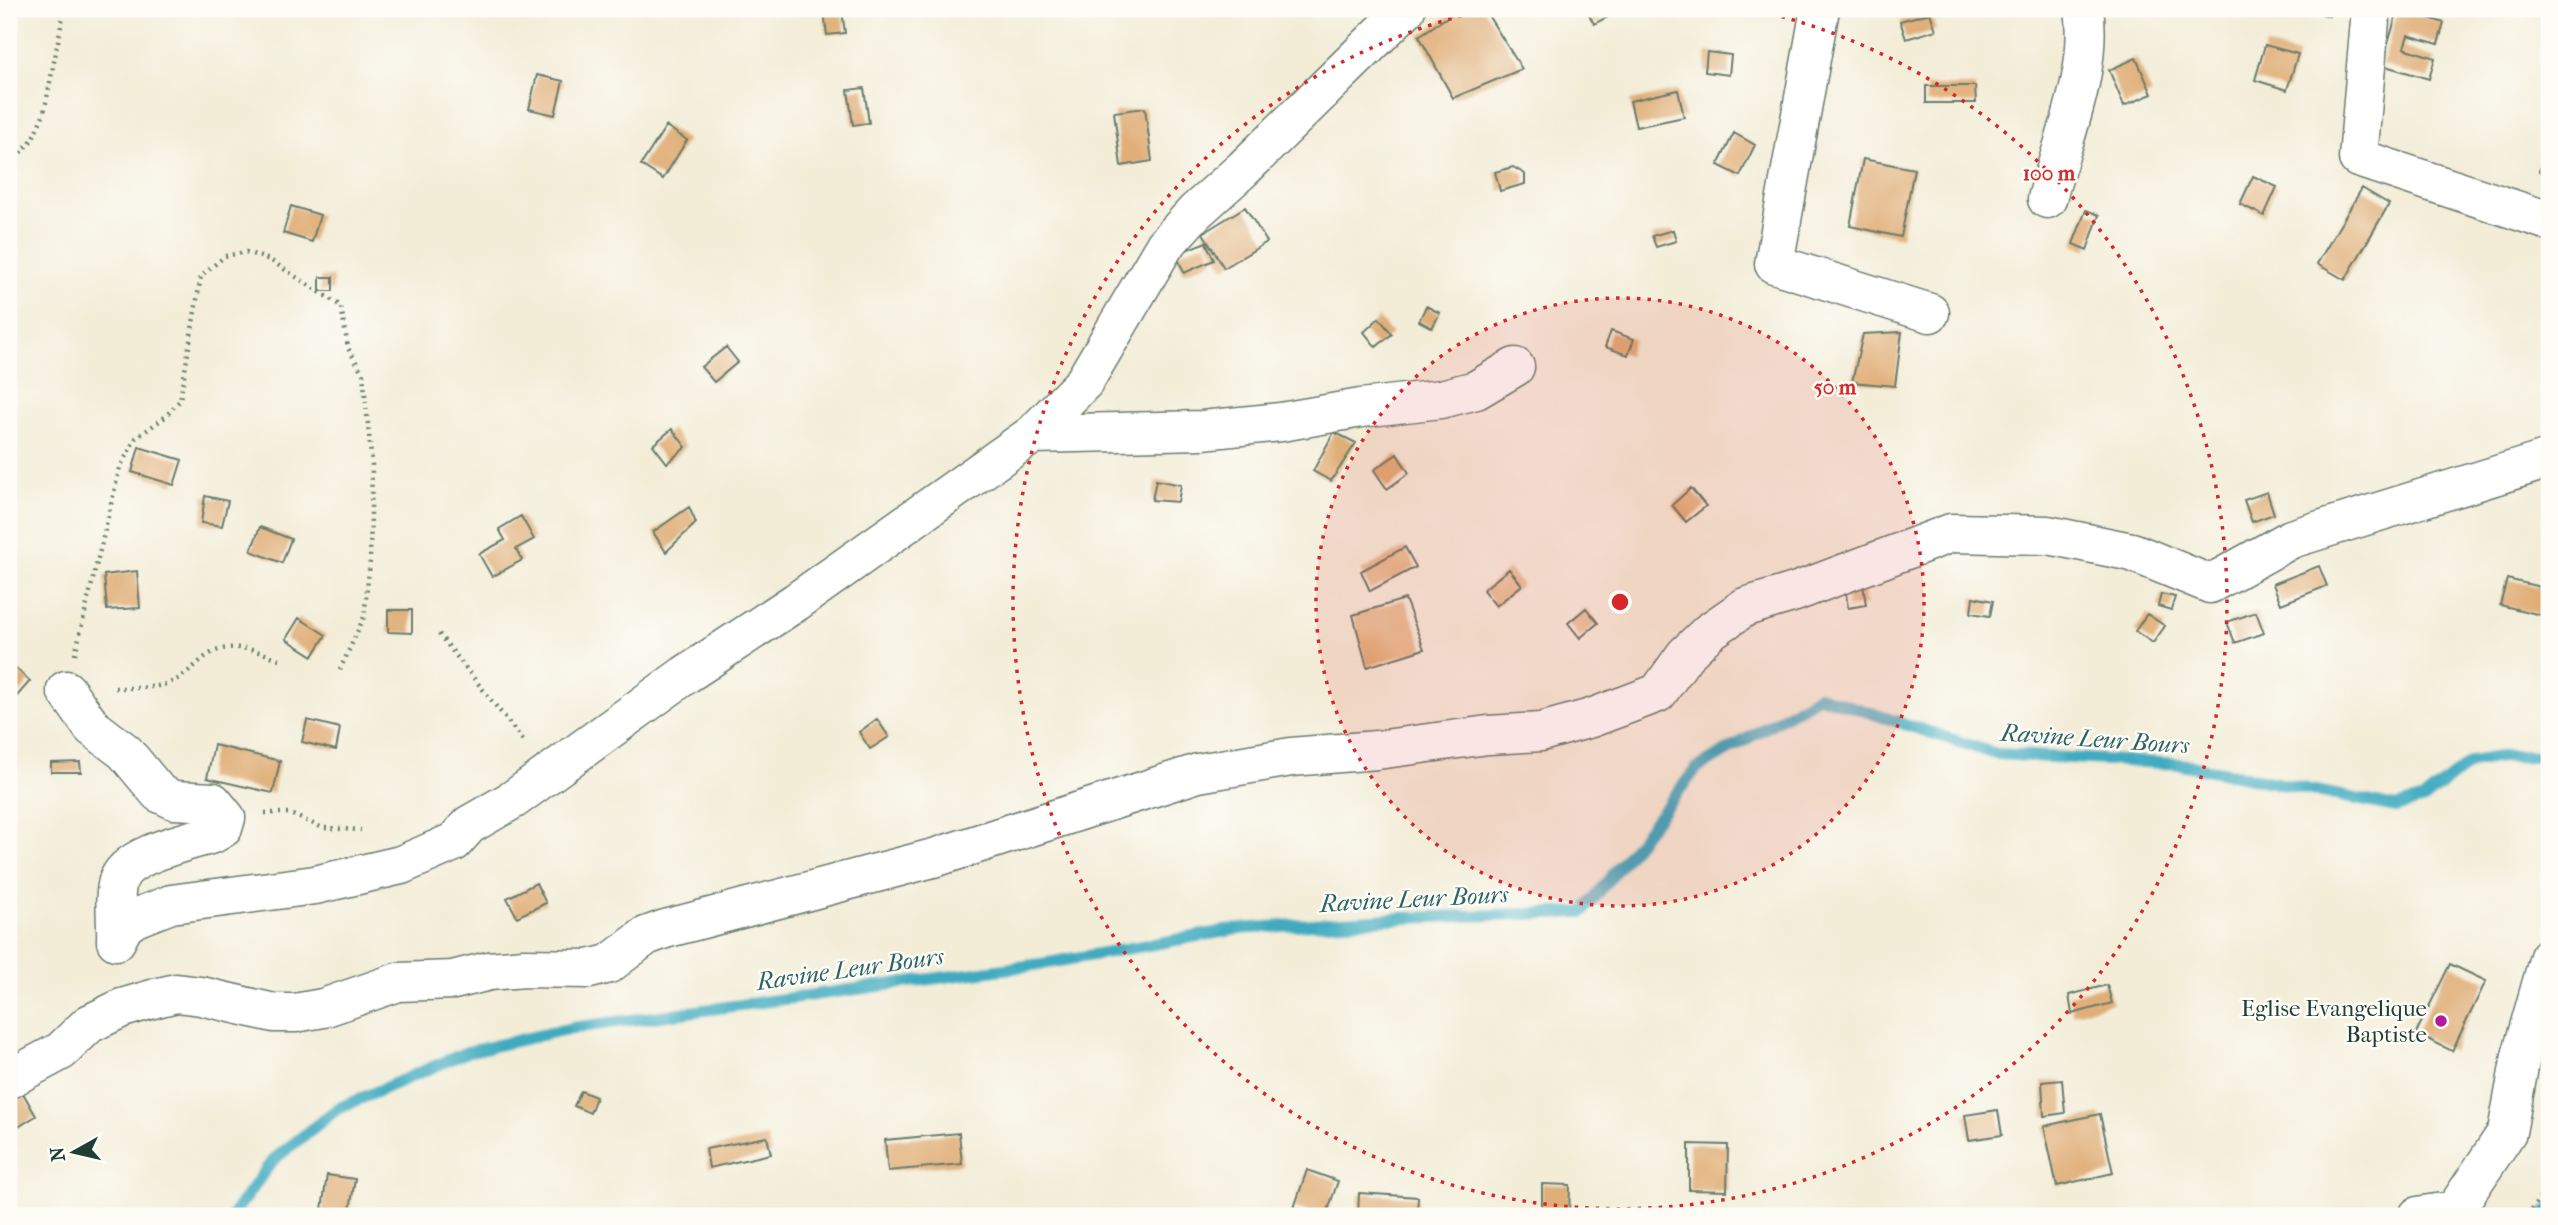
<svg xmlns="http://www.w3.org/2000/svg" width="2558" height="1225" viewBox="0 0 2558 1225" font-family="'IM FELL French Canon',serif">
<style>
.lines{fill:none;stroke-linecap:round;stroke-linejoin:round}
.stream{stroke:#40abc0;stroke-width:12}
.building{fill:#e0af78}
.minor-casing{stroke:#697b6d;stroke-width:41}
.path{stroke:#697b6d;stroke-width:4.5;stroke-dasharray:2 5;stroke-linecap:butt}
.minor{stroke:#fff;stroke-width:38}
.ring{fill:none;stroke:#d62828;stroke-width:3.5;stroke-dasharray:3.5 7}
.poi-dot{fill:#b5179e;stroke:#fdfcf7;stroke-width:2.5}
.labels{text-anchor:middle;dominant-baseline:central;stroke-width:5;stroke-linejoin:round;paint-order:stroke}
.poi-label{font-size:23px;fill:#1f3d34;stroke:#fdfcf7;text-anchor:end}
.water-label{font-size:24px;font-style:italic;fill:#2b6465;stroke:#fdfcf7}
.centre{fill:#d62828;stroke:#fdfcf7;stroke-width:3.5}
.ring-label{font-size:21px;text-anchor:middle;font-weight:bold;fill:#d62828;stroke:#fdfcf7;stroke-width:5;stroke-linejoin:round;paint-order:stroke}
</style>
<rect width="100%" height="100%" fill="#fdfcf7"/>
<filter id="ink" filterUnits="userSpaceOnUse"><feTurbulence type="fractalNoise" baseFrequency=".0143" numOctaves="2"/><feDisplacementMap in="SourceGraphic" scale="14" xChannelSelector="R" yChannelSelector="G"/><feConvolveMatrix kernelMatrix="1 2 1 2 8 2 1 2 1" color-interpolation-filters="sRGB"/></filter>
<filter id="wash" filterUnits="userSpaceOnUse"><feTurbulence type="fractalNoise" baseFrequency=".00686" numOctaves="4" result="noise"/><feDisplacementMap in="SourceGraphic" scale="28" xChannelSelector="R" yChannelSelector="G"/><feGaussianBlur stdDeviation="1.57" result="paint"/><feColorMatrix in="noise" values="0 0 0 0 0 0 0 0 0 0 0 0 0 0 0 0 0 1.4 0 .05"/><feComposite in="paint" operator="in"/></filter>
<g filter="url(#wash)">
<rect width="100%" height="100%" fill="#f3edd8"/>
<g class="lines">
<path class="stream" d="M232 1216 273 1160 337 1109 467 1052 572 1028 1048 963 1237 929 1403 918 1583 912 1696 769 1819 696 1996 754 2181 764 2396 807 2424 799 2471 762 2506 756 2549 757
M2544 1216 2549 1210"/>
</g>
<g id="blocks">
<path class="building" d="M1459 9H1484L1522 69 1453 98 1419 36Z
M1586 9H1623L1594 24Z
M2305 9H2330L2329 16Z
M2398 9H2418L2416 14 2444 23 2438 44 2408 35 2404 48 2435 58 2429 79 2382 65Z
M842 10 845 33 827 35 824 12Z
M1930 13 1936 30 1906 39 1900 21Z
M2265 45 2298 54 2287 90 2255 80Z
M1707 52 1731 55 1729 75 1705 72Z
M2136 58 2152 94 2124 106 2109 70Z
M537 75 563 81 555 115 529 109Z
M1926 86H1975L1976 103H1926Z
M864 88 869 123 853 125 848 90Z
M1678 90 1684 117 1636 127 1630 101Z
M1145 108 1152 161 1121 166 1114 112Z
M666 126 687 140 663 179 641 165Z
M1734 133 1755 145 1740 176 1718 165Z
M2549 152V177L2539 171Z
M1863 159 1914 169 1901 237 1850 226Z
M1513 167 1525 174V184L1500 191 1495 172Z
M2253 176 2277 187 2264 216 2240 204Z
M2362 188 2389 204 2345 280 2317 264Z
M291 206 320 215 312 242 283 233Z
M1245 207 1267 242 1224 268 1203 233Z
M2086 210 2099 215 2087 250 2073 244Z
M1673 230 1676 241 1656 247 1652 236Z
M1206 242 1214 260 1184 273 1176 254Z
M320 277H333V291H320Z
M1426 306 1440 313 1432 328 1419 321Z
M1379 318 1392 334 1376 347 1364 332Z
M1611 331 1634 339 1628 355 1605 347Z
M1902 332 1895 386 1852 382 1863 334Z
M726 347 738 362 714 382 701 367Z
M672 429 686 447 667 463 653 445Z
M1334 432 1356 443 1331 481 1313 471Z
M139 447 182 460 174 485 132 472Z
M1397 454 1409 473 1387 489 1374 470Z
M1156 480 1181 485 1178 502 1152 500Z
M1691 488 1706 506 1686 522 1672 505Z
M2267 492 2274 514 2252 522 2244 500Z
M205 496 228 501 222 526 201 523Z
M689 507 696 523 666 552 653 532Z
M521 516 534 539 516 549 522 560 492 577 479 554 505 540 499 529Z
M260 527 291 539 282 563 251 551Z
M1405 547 1416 567 1370 591 1361 571Z
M2319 566 2327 586 2281 604 2273 584Z
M1509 569 1522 585 1496 606 1483 590Z
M137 571 140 608 107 610 104 575Z
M2507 579 2549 589V617L2500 605Z
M1863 584 1866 605 1848 608 1845 587Z
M2161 594 2175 597 2171 610 2158 606Z
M1973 597 1993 601 1990 616 1971 613Z
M1405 599 1424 649 1367 667 1353 615Z
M1586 608 1598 623 1580 638 1568 623Z
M388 610H412V633L388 632Z
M2256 612 2264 633 2235 643 2227 622Z
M2147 614 2165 626 2153 643 2135 631Z
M299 618 326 635 313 656 286 639Z
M9 662 30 681 17 696 9 688Z
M877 719 889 737 870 749 859 732Z
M307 720 340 728 336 750 302 742Z
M214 745 280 761 273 793 207 778Z
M80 762 81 772H51V763Z
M536 883 546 903 517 917 507 898Z
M2450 964 2486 981 2452 1051 2416 1033Z
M2107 985 2112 1003 2072 1014 2069 995Z
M2062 1080 2065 1113 2044 1116 2042 1082Z
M581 1091 596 1097 590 1113 574 1106Z
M23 1093 36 1116 18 1127 9 1111V1102Z
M1998 1110 2002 1135 1969 1140 1965 1115Z
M2100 1114 2113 1173 2057 1186 2044 1126Z
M959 1133 962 1164 888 1171 885 1140Z
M767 1137 771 1154 709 1168 706 1149Z
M1689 1144 1728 1145 1727 1191 1689 1190Z
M1307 1170 1338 1181 1326 1216 1294 1208Z
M327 1175 355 1179 349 1216H321Z
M1542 1184 1570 1185 1569 1216H1542Z
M1359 1193 1418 1197 1417 1216H1358Z"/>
</g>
</g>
<g filter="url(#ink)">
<use href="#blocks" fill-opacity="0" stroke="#697b6d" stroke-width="2"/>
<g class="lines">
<defs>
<path id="minor" d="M1820 9 1774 264 1930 313
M2371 9 2358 158 2549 221
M2047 199C2063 139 2093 71 2084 9
M1033 434 1202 430 1281 422 1361 408 1441 399 1476 390 1515 367
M66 690 92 727 125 752 159 793 174 800 213 802 226 818 223 828 213 834C188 842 126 854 118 881 113 898 117 923 116 941
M116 941 124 926 135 918 171 904 315 885 401 865 454 842 469 825 514 799 685 675 796 602 1033 434 1084 382 1165 245 1195 212 1243 169 1406 9
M9 1079 61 1051 89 1024 122 1008 156 998 176 993 201 996 274 1013H295L323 1008 398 982 453 980 489 971 524 968 589 969 609 964 646 936 665 929 937 857 1198 773 1291 757 1377 750 1488 735 1541 732 1591 718 1658 693 1685 655 1709 632 1745 607 1795 592 1951 533 2048 535 2132 552 2210 584 2291 539 2549 459
M2418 1216 2455 1210 2507 1132 2521 1056 2549 957"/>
</defs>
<use href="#minor" class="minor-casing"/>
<path class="path" d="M9 196 12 191 9 165 32 140 44 113 63 16
M439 634 525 743
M75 654 120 467 136 438 165 417 180 400 201 276 225 256 246 252 270 260 341 306 348 348 363 374 372 465 370 561 364 617 339 672
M115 688C134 688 156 689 174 681 185 676 195 665 205 657 230 639 257 651 282 660
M265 813H288L323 828 361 830
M2527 1216 2549 1185"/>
<use href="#minor" class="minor"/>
</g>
</g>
<circle cx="1620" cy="602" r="304" fill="#d62828" fill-opacity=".12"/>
<g class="ring">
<circle cx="1620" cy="602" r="304"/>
<path d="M1751 9A607 607 0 1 1 1489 9"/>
</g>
<circle class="poi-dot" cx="2441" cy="1021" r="7"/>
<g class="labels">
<g class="poi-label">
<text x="2427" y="1008">Eglise Evangelique<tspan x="2427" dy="26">Baptiste</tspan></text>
</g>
<g class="water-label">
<text transform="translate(2095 739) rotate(4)">Ravine Leur Bours</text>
<text transform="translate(1414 899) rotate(-3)">Ravine Leur Bours</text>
<text transform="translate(850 969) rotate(-8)">Ravine Leur Bours</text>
</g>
</g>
<circle cx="1620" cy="602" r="10" class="centre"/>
<g class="ring-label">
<text x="2049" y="180">100 m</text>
<text x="1835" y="394">50 m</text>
</g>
<rect width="2558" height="1225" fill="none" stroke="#fdfcf7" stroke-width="35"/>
<g transform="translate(74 1152) rotate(262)" stroke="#fdfcf7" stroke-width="5" paint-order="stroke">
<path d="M0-5L12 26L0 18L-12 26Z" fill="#1f3d34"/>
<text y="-10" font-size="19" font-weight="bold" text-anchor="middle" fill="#1f3d34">N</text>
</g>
</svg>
